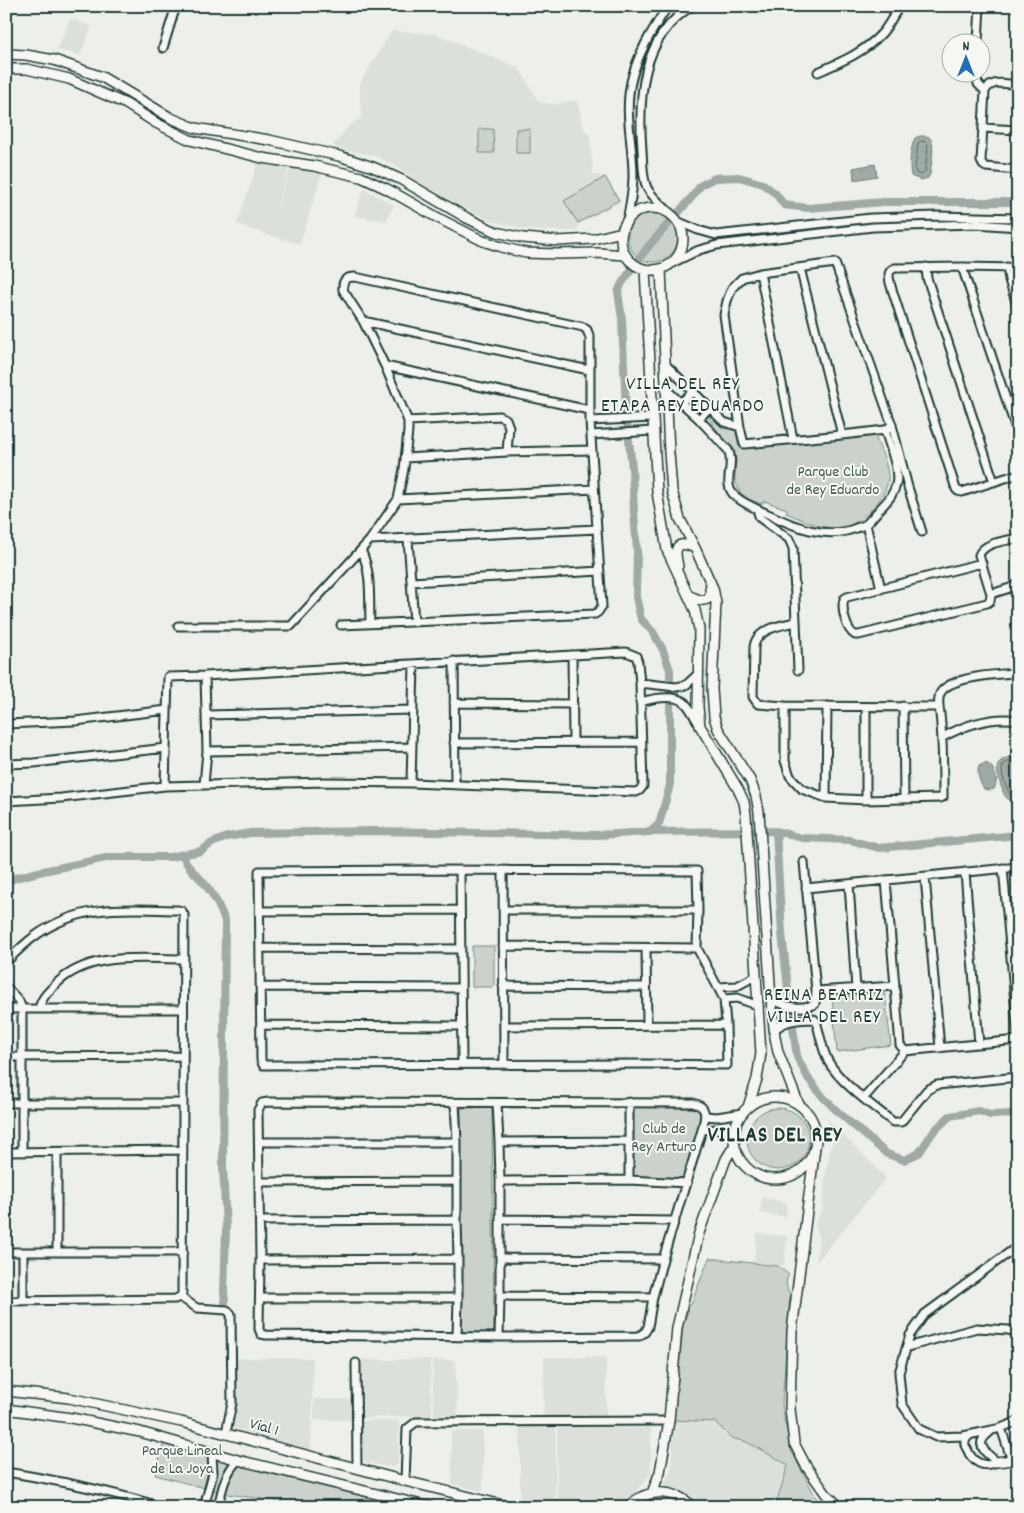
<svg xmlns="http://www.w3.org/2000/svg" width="1024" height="1513" viewBox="0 0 1024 1513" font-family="Dekko,sans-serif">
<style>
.built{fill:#dce0db}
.green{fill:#cbd2cc;stroke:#758880}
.water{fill:#9faaa4;stroke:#6c7e77}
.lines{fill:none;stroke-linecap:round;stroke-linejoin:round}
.shore{stroke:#526961;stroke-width:1}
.canal{stroke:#9faaa4;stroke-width:8}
.minor-casing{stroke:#1f3d34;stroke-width:11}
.tertiary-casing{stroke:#1f3d34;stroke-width:12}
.minor{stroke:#f6f6f2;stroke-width:7}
.tertiary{stroke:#f6f6f2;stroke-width:9}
.labels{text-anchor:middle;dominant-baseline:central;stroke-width:4;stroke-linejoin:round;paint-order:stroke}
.park-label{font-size:16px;fill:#415b52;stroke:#f6f6f2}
.street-label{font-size:16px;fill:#1f3d34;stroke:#f6f6f2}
.quarter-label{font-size:19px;letter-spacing:1px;fill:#1f3d34;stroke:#f6f6f2}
.district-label{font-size:21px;font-weight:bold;letter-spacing:1px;fill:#1f3d34;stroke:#f6f6f2}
</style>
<rect width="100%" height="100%" fill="#edefea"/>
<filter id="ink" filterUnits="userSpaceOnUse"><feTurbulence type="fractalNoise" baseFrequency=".02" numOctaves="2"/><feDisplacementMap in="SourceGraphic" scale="10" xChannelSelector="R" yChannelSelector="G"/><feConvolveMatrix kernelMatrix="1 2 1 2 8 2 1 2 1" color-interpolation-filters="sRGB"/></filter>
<g filter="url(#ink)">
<path class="built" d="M70 19 92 26 80 55 57 50Z
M392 31 436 34 519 68 539 102 554 104 577 100 583 127 586 132 590 135 593 175 605 176 621 201 578 225 577 231H545L525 229 491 221 468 210 421 184 398 167 378 157 336 148 333 144 336 142 346 129 362 117 360 99V84L364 76Z
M258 162 289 167 274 218 290 168 322 173 300 244 268 235 237 224Z
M364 189 394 205 386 221 354 216Z
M827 1118 886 1178 816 1263 819 1237 815 1225 818 1216 822 1211 826 1169 833 1139Z
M762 1197 787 1203 786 1217 760 1213Z
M757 1233 787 1236 784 1266 754 1262Z
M544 1357H606V1416L603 1419 543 1418Z
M236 1358H313L311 1450 233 1428Z
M430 1359 432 1416 363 1418 362 1360Z
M432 1360H455L458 1416H434Z
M314 1399H351L352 1420H314Z
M399 1420 398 1464 393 1467 366 1463 363 1458 362 1421Z
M674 1421 715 1423 731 1439 747 1442 787 1465 774 1507H701L696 1499 675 1491 666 1489 664 1485 671 1468Z
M557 1426 651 1428V1474L633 1495 618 1507H557Z
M520 1427H556L555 1507H535L520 1504Z
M451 1431H483V1491L452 1484Z"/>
<path class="green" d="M479 129H493L494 153H479Z
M516 129H530V153H516Z
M605 177 619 200 578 223 564 201Z
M628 237a25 25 0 1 1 50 0a25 25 0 1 1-50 0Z
M709 415 724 429 735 428 739 445 873 432C878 443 890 469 888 480 886 499 860 525 842 528 826 531 801 519 786 513L787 509 764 501 762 504 748 499 740 492 735 481 736 459 734 449 725 442 710 420 708 416Z
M472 946H494V987H472Z
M885 994 891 1045 837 1052 832 997Z
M629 1102 693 1103 704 1109 687 1183 629 1180Z
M461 1108H492L494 1333H462Z
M747 1139a31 31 0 1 1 62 0a31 31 0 1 1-62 0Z
M709 1258 778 1266 789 1275C784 1282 787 1288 790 1295L782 1404 785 1424 797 1462 818 1501 825 1507H775L788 1465 747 1442 731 1438 715 1422 674 1420 683 1324Z
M166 1434 302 1474 430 1507H298L275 1501 228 1494 155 1475Z"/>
<path class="water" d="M920 136C923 136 926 136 929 137 936 142 931 166 930 174L928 178 921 180 911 176C909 165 910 148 915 138Z
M875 164 877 176 854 180 853 168Z
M1010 757 1018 760V801C1013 801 1009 801 1006 797 1003 794 1003 790 1001 786 997 772 992 761 1010 757Z
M985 763C995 765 999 781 994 789L990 790 984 789C980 783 976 773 979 766Z"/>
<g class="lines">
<path class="shore" d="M921 141 926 142 928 145 925 172 921 175 916 173 915 168 918 144Z
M1018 764C1015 764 1012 762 1009 762 995 763 1006 786 1009 793L1011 795 1018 796"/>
<path class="canal" d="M776 831 782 933 788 990 797 1057 808 1078 823 1097 838 1112 887 1154 904 1160 919 1153 933 1132 950 1116 979 1111 990 1115 1018 1114
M650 832 776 831 802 838 850 840 879 848 1018 835
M183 855C188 870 195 872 204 883 214 895 220 907 225 921L223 1165 226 1229 224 1292 225 1302
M6 883 15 878 43 871 111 857H170L201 851 212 843 227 837 250 833 373 831 598 835 650 832 659 824 670 785V670L663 650 653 632 641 619 636 597 637 552 634 512 632 468 626 413 622 319 618 292 622 283 647 248 692 197 701 185 715 178 739 177 763 184 776 194 784 205 808 208 884 202H1018"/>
<defs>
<path id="minor" d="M978 42 980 6
M163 48 176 6
M818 72C841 62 865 52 882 33 889 25 894 15 899 6
M976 72 978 84 985 91
M1018 85C1006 84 992 79 985 91L981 161 983 165 986 167 1018 170
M983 128 1018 130
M670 213C662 205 653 198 647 188 642 177 643 162 642 150 638 97 641 37 692 6
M627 221C630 206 633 191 633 175 633 144 624 113 631 82 637 55 652 30 668 6
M679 222 698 230 716 235 871 218 938 216 1018 218
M674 262 699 250 717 245 873 227 976 224 1018 227
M926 267 927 278 994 482
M962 267 1018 435
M1007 267 1009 280 1018 308
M800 268 842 435
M1018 268 962 267 895 268C887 271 889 276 890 283L956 489 958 491 962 492 1018 474
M760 273 793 439
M363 321 589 370
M666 365 724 422 740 427
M385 366 589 410
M667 390 699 419 728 450C736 464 721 484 735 496 744 504 757 509 768 514 795 527 827 540 856 528 859 527 863 526 866 524 871 520 875 514 879 510 886 502 893 496 896 485 900 470 889 445 885 430
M681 403 693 391
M699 419 710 407
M408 421 499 416 506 419 509 427 507 452
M590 421 652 418
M892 425 885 430 842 435 744 444 740 427 724 315 727 301 732 288 742 278 760 273 835 263 892 425 908 487 922 532
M591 435 653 431
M405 458 507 452 592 450
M398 499 594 489
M759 510 758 513 760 518 789 539 793 548 798 670
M866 524 881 589
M408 539 414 622
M370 540 597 529
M361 550C372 572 369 599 370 624
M982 563 847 597 844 599C841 609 846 630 855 635H859L987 603 990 601 991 594 979 555C984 542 1006 541 1018 538
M411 582 600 571
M991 594 1010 588 1018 584
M796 622C781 625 756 629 754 647L753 697 758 704 785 706 939 707
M178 626H291L370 540 398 499 404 469 408 431V421L385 366 363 321 343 290C342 280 346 277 355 277L583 327 587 330 590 338V421L602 606 598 612 595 614 341 625
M626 652 636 656 638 662 640 683 643 786 640 790 636 792 411 783 326 782 204 785 207 751 205 676 321 669Z
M572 655 573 741
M454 661 455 784
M640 683 676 687 686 685 699 673
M640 702C651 699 673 694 684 702 689 705 696 720 700 726
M454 703 573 704
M785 706V761L790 776 802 789 826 798 866 800 940 798 943 797V795C943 768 943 741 940 714 939 707 937 698 941 692 952 676 1000 674 1018 673
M903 706 904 799
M866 707V800
M206 715 413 710
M6 724 75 721 167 710
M943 737C965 725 992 716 1018 720
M454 743 641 742
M207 751 412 747
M6 764 34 763 166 748
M411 783 414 664
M204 785 165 786 168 677 205 676
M826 798 827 706
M6 801 61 798 165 786
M1003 868 1018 1036
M427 870 697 871 698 910 697 948 724 999 726 1025 727 1065 647 1064 263 1065 261 1060 259 871Z
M460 870 462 1064
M503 870 504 1064
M965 872 979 1044
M925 877 940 1048
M849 884 856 989
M806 888 1018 867
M503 910H698
M260 911 460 910
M503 946 697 948
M260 948 461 949
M646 948 647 1025
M6 962C15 953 24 944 35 936 81 903 125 909 178 910L182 911 184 915 182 1294 180 1297 175 1299 6 1301
M503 986 646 987
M6 987 19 1001 22 1009V1152
M261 987 461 988
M718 987 737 986 756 976
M816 991 895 986
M724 999 737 998 759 1006
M771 999C785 1006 800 1011 815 1004L816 991 804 862
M6 1009H183
M39 1009C41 998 48 992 56 984 90 951 140 959 184 959
M261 1025 462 1026
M504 1026 726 1025
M774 1030C785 1020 799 1019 814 1019L816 1021C820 1034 822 1049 828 1061 840 1083 873 1106 893 1122H901L927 1090 937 1085 1018 1077
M905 1051 1018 1040
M6 1057 183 1056
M864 1098 905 1051 900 1045 886 880
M268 1102 693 1103C709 1107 705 1117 702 1130L663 1259 653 1297 648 1327 645 1332 639 1336 499 1337 266 1335 261 1334 259 1329 260 1260 258 1110 262 1103Z
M629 1102V1180L687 1183
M6 1103H183
M455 1103 457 1142
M497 1103 499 1142 629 1141
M705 1116 717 1117 743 1113
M702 1130 718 1129 734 1131
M259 1142H457V1181
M499 1142 500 1181 629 1180
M6 1152 183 1150
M57 1152V1252
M500 1181V1219L675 1221
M259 1182 457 1181V1220
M500 1219V1258L663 1259
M260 1221 457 1220 458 1259
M1018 1246 925 1314 910 1335 899 1373 902 1404 919 1429 936 1437 963 1436 978 1433 1001 1428 1018 1421
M6 1252H183
M23 1252V1300
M500 1258V1296L653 1297
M260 1260 458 1259V1298
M180 1297 197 1308 227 1310 231 1314 232 1403 226 1433
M260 1298H458L457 1337
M499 1337 500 1296
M907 1347 977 1328 1008 1330 1018 1332
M356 1363 357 1468
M1001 1428 1012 1461
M992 1430C989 1433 985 1436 983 1439 977 1448 991 1457 997 1462
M970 1435C968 1436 966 1439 965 1441 964 1445 965 1446 967 1449 972 1462 984 1469 997 1462
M6 1472C56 1480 104 1490 152 1504L155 1507
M405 1481 407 1429 416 1422 669 1421
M204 1507 213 1473 212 1452
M218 1507C222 1489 225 1473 238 1460"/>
<path id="tertiary" d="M6 54 26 55 54 60 102 77 171 118 195 128 269 140 339 156 373 167 402 180 467 218 496 232 523 238 558 241 593 239 622 232
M6 69H27L69 79 126 104 156 123 190 140 262 158 314 166 361 177 387 189 440 219 483 241 505 248 526 253 557 254 598 253 625 255
M621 239a31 31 0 1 1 62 0a31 31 0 1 1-62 0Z
M661 269 669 453 672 491 680 519 695 548 713 588 716 603 712 689 714 717 718 729 750 780 756 796 759 812 771 999 775 1037 778 1052 799 1105
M645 270 657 492 667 550 695 610 699 629 698 707 700 726 738 789 744 802 746 815 761 1053 757 1079 748 1107
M678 566C674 549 675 539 695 548
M688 595C698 600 712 606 710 588
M734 1138a41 41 0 1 1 82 0a41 41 0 1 1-82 0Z
M815 1147 792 1331 790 1409 794 1443 806 1466 826 1494 840 1507
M6 1391 69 1398 181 1422 405 1481 511 1507
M6 1409 71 1418 140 1432 238 1460 430 1507
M997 1462 1018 1459
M652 1493 660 1472 669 1421 677 1328 699 1233 726 1159 734 1146
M628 1507C646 1488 674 1488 693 1507"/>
</defs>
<use href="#minor" class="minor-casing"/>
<use href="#tertiary" class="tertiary-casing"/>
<use href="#minor" class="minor"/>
<use href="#tertiary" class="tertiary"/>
</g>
</g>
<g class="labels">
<g class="park-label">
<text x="833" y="472">Parque Club<tspan x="833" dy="18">de Rey Eduardo</tspan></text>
<text x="664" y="1129">Club de<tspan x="664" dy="18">Rey Arturo</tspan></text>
<text x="182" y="1451">Parque Lineal<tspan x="182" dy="18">de La Joya</tspan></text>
</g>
<g class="street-label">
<text transform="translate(264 1428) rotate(15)">Vial 1</text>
</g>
<g class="quarter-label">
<text x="683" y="385">VILLA DEL REY<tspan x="683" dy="22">ETAPA REY EDUARDO</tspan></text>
<text x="824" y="996">REINA BEATRIZ<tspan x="824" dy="22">VILLA DEL REY</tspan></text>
</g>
<g class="district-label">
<text x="775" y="1137">VILLAS DEL REY</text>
</g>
</g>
<rect width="1024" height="1513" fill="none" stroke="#f6f6f2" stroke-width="25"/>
<rect x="12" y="12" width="999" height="1488" fill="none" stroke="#1f3d34" stroke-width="2" filter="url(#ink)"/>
<g transform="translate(966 58)"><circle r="24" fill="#f6f6f2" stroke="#a0aca6"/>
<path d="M0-4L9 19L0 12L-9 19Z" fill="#1f6fb2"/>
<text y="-8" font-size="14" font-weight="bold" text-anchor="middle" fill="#1f3d34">N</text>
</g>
</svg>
